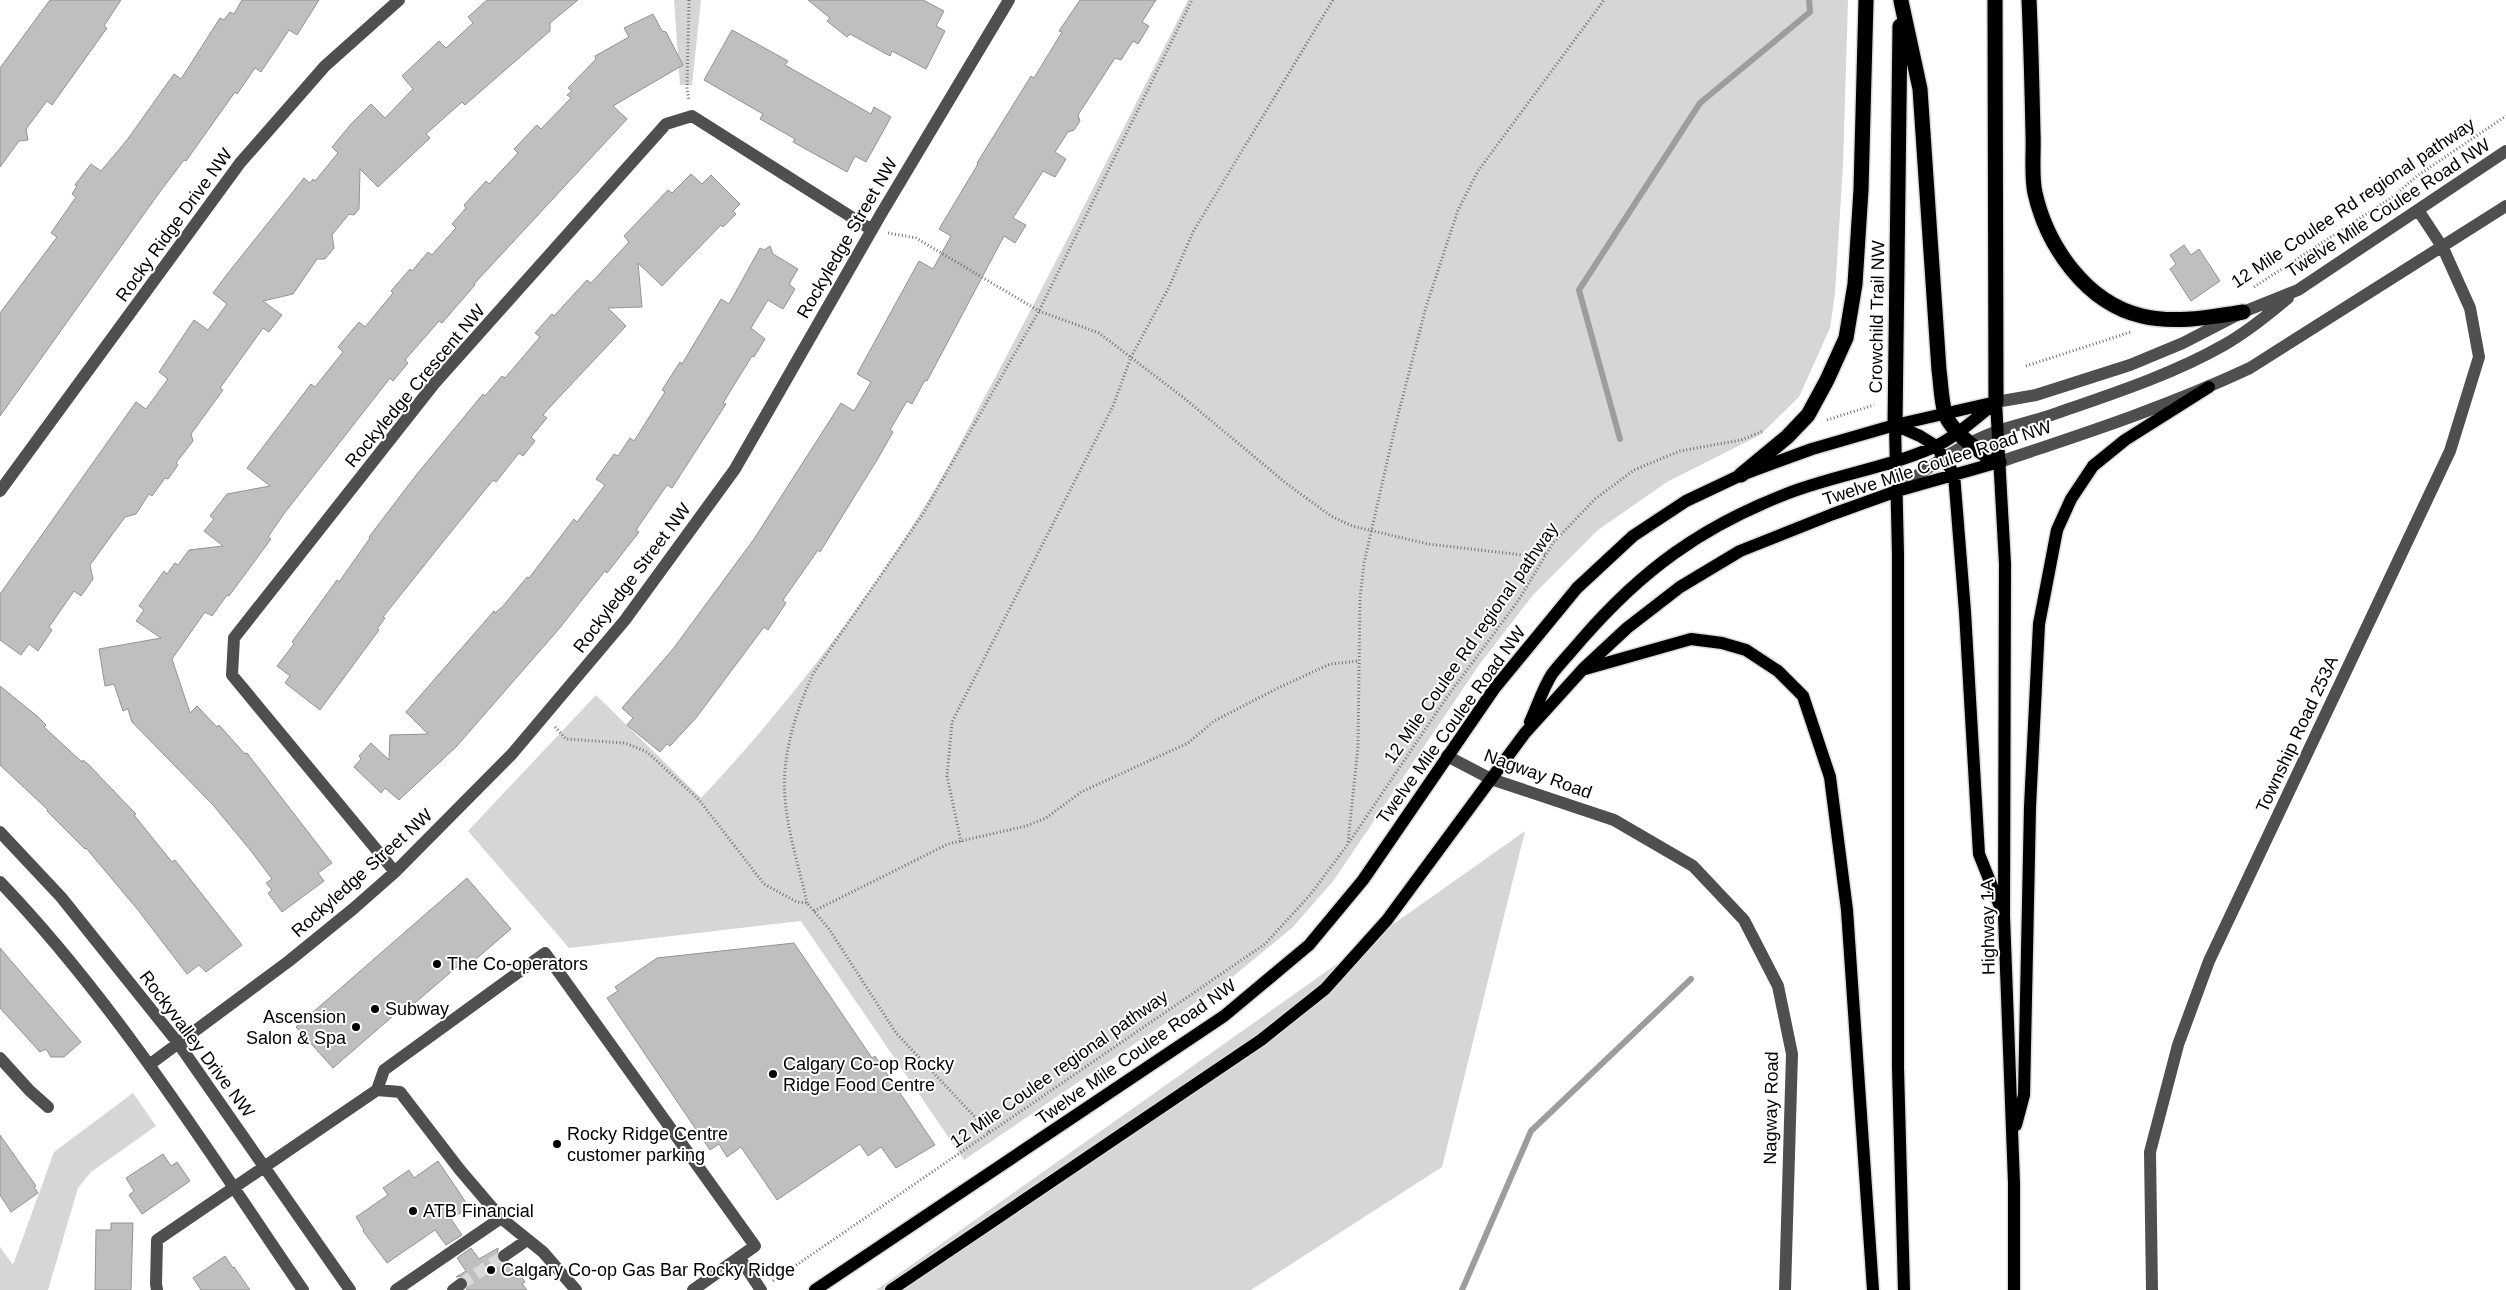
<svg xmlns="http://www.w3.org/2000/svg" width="2506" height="1290" viewBox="0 0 2506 1290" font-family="Arial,sans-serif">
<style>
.green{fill:#d6d6d6}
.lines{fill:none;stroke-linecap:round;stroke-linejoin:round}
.stream{stroke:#9d9d9d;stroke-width:6}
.building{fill:#bfbfbf;stroke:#939393}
.minor-tunnel{stroke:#d9d9d9;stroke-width:12;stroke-dasharray:12 6;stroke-linecap:butt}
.major-casing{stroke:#dbdbdb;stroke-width:15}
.highway-casing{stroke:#dbdbdb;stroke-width:18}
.path{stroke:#717171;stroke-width:3;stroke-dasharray:1 2.5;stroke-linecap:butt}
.minor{stroke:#4f4f4f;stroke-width:12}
.major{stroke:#000;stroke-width:12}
.highway{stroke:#000;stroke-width:15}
.poi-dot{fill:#000;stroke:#fff;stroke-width:2}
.labels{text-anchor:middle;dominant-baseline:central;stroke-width:4;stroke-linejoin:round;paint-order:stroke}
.street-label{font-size:18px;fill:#000;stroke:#fff}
.poi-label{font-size:18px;fill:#000;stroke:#fff;text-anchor:start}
</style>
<rect width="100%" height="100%" fill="#fff"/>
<path class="green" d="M674 0H701L692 85H680Z
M1188 0H1848L1843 165 1835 294 1830 328 1799 397 1760 435 1667 482 1598 530 1533 595 1479 665 1334 880 1293 927 1230 979 964 1160 801 921 569 948 468 831 596 695 701 798C788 706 875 592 939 482 959 447 977 410 997 374 1063 250 1125 125 1188 0Z
M1525 831 1442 1167 1251 1290H876Z
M133 1093 156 1126 91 1172 78 1188 48 1290H0V1247L13 1265 54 1152Z"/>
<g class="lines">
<path class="stream" d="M1620 439 1579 290 1700 103 1810 12 1809 0
M1462 1290 1531 1131 1691 979"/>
</g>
<path class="building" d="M50 0H121L104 26 107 28 52 105 47 101 26 129 28 140 19 141 0 167V68Z
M242 0H319L297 35 289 30 261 72 255 68 237 94 235 92 186 161 184 160 159 193 0 416V313L57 237 51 233 76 197 72 194 77 186 75 185 91 164 101 171 127 140 174 74 181 79 220 18 224 20 230 12 234 14Z
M487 0H578L550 23V31L465 105 462 102 426 134 430 138 378 187 360 169 359 209 354 215 349 214 332 235 334 248 325 259H317L293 294 263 301 282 315 269 332 263 328 220 388 223 390 191 434 193 441 176 463 178 465 168 479 165 478 152 496 149 494 136 514 125 517 90 565 93 579 81 596 74 591 49 627 52 630 38 651 29 644 21 655 0 640V594L136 402 146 409 168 379 159 372 194 320 208 330 227 304 213 293 228 273 304 178 310 183 313 179 315 181 338 153 332 147 351 124 371 104 385 118 413 89 402 76 439 41 446 48 473 23 468 17Z
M808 0H923L944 11 936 26 945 31 926 69 892 51 890 56 850 34 847 37 827 21 830 18Z
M1080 0H1156L1142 22 1149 26 1138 44 1133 41 1121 60 1115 58 1078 115 1080 121 1074 130 1068 132 1055 152 1066 159 1055 177 1043 171 1013 218 1026 225 1015 243 1004 236 927 381 925 380 912 404 907 401 890 430 893 432 877 460 820 552 818 550 783 600 786 603 768 630 764 627 696 718 670 746 667 744 660 752 627 725 633 718 622 708 673 649 754 539 841 403 854 411 871 382 857 374 919 261 933 269 951 236 939 229 978 164 977 163 1031 76 1034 78 1062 32 1059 31Z
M653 14 662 31 666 32 683 65 613 106 627 119 474 284 475 285 442 323 439 321 405 360 408 363 393 381 390 378 283 515 268 537 271 539 229 596 227 595 212 616 205 612 172 659 190 713 197 706 217 727 219 725 245 754 247 753 332 863 318 873 324 881 282 912 268 893 272 890 266 883 272 879 251 851 213 805 132 722 128 709 123 711 114 684 105 686 99 649 161 638 136 621 144 610 139 606 164 571 167 574 175 563 178 565 189 550 223 546 204 531 214 519 210 516 227 494 270 486 247 468 311 384 315 387 343 352 338 347 359 322 365 327 393 293 391 291 410 269 412 271 428 252 432 255 456 228 452 224 466 208 464 205 486 181 489 184 518 153 514 149 537 125 541 129 571 98 567 95 572 91 568 88 596 59 595 56 629 37 624 28Z
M732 30 788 61 785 65 871 114 874 107 891 117 866 162 855 156 847 172 793 142 795 139 760 119 763 114 704 80Z
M691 174 702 184 711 175 740 204 733 211 736 214 723 227 721 225 662 286 638 263 642 307 608 308 626 326 550 407 543 415 547 418 531 437 535 441 523 456 519 453 496 482 493 480 442 543 383 617 385 618 377 629 379 630 320 710 285 683 290 676 277 666 294 644 292 642 337 580 339 582 370 538 369 537 417 474 483 394 485 396 502 376 505 378 540 337 535 333 552 314 554 316 587 280 591 283 629 242 624 236 668 190 672 193Z
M2184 245 2191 255 2199 249 2220 281 2191 301 2170 269 2176 264 2170 255Z
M770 246 773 254 798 269 789 284 795 289 783 309 768 300 751 328 765 339 754 357 752 356 723 403 726 404 672 488 667 485 636 530 639 532 607 573 605 571 558 630 456 747 399 800 385 788 381 793 354 767 361 759 359 756 371 743 389 760 390 735 428 734 406 712 494 611 495 613 503 606 527 577 529 578 574 519 577 522 605 485 596 479 614 454 618 456 630 438 634 441 665 392 662 390 680 362 682 364 721 299 729 304 760 248 764 250Z
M0 686 37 716 46 725 44 727 82 762 83 760 89 765 132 810 136 814 134 815 172 862 175 860 242 945 206 972 199 965 187 974 138 910 86 848 85 849 47 811 48 810 0 765Z
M467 878 511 929 462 971 458 966 402 1014 400 1010 333 1068 296 1027Z
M794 943 872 1058 875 1056 935 1145 896 1168 881 1147 868 1156 860 1144 777 1200 741 1147 727 1157 719 1144 710 1150 607 998 618 991 615 987 657 958Z
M0 948 81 1042 64 1057H51L46 1049 40 1052 0 1008Z
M0 1135 36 1186 34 1187 38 1193 11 1212 0 1195Z
M163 1154 171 1166 177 1162 190 1181 142 1214 129 1195 134 1191 126 1178Z
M438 1161 469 1207 451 1219 462 1235 446 1245 435 1230 387 1263 363 1231 364 1230 356 1217 388 1195 383 1188 409 1170 414 1178Z
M111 1223H133L131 1290H95L96 1230H111Z
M471 1248 479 1259 498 1248 497 1260 504 1264 510 1261 525 1282 522 1284 527 1290H466L469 1284 467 1279 464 1276 456 1277 466 1271 457 1258Z
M225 1256 233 1268 234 1267 250 1290H201L193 1278Z"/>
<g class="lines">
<path class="minor-tunnel" d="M461 1284 504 1256"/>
<defs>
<path id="major" d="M1996 402 2005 564 2004 916 2014 1183V1290
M1895 425 1898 554V1068L1904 1290
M1895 425 1920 436 1936 446 1954 474 1965 612 1979 854 2001 909
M1585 669 1691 639 1722 643 1746 650 1778 671 1803 696 1830 777 1847 910 1873 1290
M1530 722C1537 707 1543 688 1552 674 1561 662 1572 651 1582 639 1642 570 1701 527 1786 494 1835 475 1887 468 1934 447 1956 437 1974 419 1993 405
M2016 1125 2024 1095 2030 807 2039 624 2057 530 2071 499 2093 466 2125 440 2209 387
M815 1290 1224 1016 1309 945 1363 880 1494 689 1577 588 1633 536 1686 501 1741 475 1812 449 1895 425 1996 402
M891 1290 1261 1040 1325 989 1387 920 1525 733 1583 669 1627 628 1680 587 1740 551 1833 514 1897 491 1999 462"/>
<path id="highway" d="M1995 0 1996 402
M2029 0C2031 44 2032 88 2033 133 2034 152 2031 175 2035 193 2047 246 2086 303 2142 316 2175 324 2210 317 2243 312
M1901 1 1920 89 1939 370C1941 384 1941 400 1945 413 1950 431 1982 455 1999 462
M1895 425 1900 26
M1741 475 1787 437 1808 415 1827 380 1846 338 1855 284 1861 190 1866 0"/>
</defs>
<use href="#major" class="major-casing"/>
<use href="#highway" class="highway-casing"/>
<path class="path" d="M689 0 687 89 689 100
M888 233 916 238 1039 311 1099 333 1184 398 1287 484 1331 516 1352 526 1428 544 1531 556 1546 554
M2254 287 2394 196 2417 176 2506 116
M2026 366 2131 332
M1827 420 1874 405
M555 727 566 739 625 743 647 752 699 800 764 884 797 902 807 903 829 929 896 1033 990 1133
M961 842 947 776 952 722 1113 406 1131 357 1169 287 1193 232 1333 0
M1348 842 1358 747 1360 598 1364 563 1396 423 1426 307 1458 210 1478 171 1604 0
M807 903C798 861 781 814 785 770 788 736 799 705 813 674L923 514 1039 311 1192 0
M814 911 948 844 1026 826 1046 818 1081 792 1188 743 1214 721 1278 688 1330 664 1359 661
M773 1281 1265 944 1310 895 1348 844 1447 697 1518 601 1553 543 1595 499 1634 470 1680 451 1741 440 1763 431"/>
<path class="minor" d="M1996 402 2036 395 2130 365 2183 343 2243 312 2298 290 2506 151
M1999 462C2083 434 2169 406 2250 368L2506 206
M0 491 240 163 325 66 399 0
M1897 491C1925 468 1964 443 1998 431 2018 424 2039 420 2060 412 2115 393 2173 374 2224 345 2247 332 2268 315 2288 298
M1447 756 1491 779 1614 820 1693 866 1744 920 1778 986 1792 1054 1785 1290
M0 832 61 897 178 1043 350 1290
M395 872 232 675 234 638 434 384 666 124 692 116 872 230
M0 882C117 1004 208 1151 303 1290
M0 1058 30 1091 48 1107
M149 1065 289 961 353 909 395 872 512 754 625 620 735 469 881 214 1009 0
M377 1090 384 1070 545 953 755 1246 693 1290
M504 1256 527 1240
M739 1257 761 1290
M157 1290 156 1284 157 1240 377 1090 400 1092 460 1170 501 1218 543 1252 576 1290
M396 1290 501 1218
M453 1290 461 1284
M2152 1290 2150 1152 2178 1045 2209 961 2450 451 2479 357 2470 308 2443 248 2418 210"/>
<use href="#major" class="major"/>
<use href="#highway" class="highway"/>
</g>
<g class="poi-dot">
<circle cx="437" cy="964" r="5"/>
<circle cx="375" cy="1009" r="5"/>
<circle cx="356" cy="1027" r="5"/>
<circle cx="773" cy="1074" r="5"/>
<circle cx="557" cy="1144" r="5"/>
<circle cx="413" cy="1211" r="5"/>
<circle cx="491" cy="1270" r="5"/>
</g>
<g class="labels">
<g class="street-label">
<text transform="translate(2353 203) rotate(-34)">12 Mile Coulee Rd regional pathway</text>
<text transform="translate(2388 208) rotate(-33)">Twelve Mile Coulee Road NW</text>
<text transform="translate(174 225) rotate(-54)">Rocky Ridge Drive NW</text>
<text transform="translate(847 238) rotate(-60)">Rockyledge Street NW</text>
<text transform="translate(1877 317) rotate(-89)">Crowchild Trail NW</text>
<text transform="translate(415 386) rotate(-50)">Rockyledge Crescent NW</text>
<text transform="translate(1937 463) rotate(-18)">Twelve Mile Coulee Road NW</text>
<text transform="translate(632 578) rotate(-53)">Rockyledge Street NW</text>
<text transform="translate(1471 643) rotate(-55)">12 Mile Coulee Rd regional pathway</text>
<text transform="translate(1451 725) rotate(-54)">Twelve Mile Coulee Road NW</text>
<text transform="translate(2297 734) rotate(-65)">Township Road 253A</text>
<text transform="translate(1538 774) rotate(20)">Nagway Road</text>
<text transform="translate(362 873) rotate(-42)">Rockyledge Street NW</text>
<text transform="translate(1988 927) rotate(-91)">Highway 1A</text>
<text transform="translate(197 1044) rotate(53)">Rockyvalley Drive NW</text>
<text transform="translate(1136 1052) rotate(-35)">Twelve Mile Coulee Road NW</text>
<text transform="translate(1059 1069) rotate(-35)">12 Mile Coulee regional pathway</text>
<text transform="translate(1771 1108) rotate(-89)">Nagway Road</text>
</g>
<g class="poi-label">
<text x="447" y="964">The Co-operators</text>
<text x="385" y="1009">Subway</text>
<text x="346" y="1017" text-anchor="end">Ascension<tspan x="346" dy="21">Salon &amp; Spa</tspan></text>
<text x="783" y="1064">Calgary Co-op Rocky<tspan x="783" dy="21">Ridge Food Centre</tspan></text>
<text x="567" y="1134">Rocky Ridge Centre<tspan x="567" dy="21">customer parking</tspan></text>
<text x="423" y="1211">ATB Financial</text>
<text x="501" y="1270">Calgary Co-op Gas Bar Rocky Ridge</text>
</g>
</g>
</svg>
